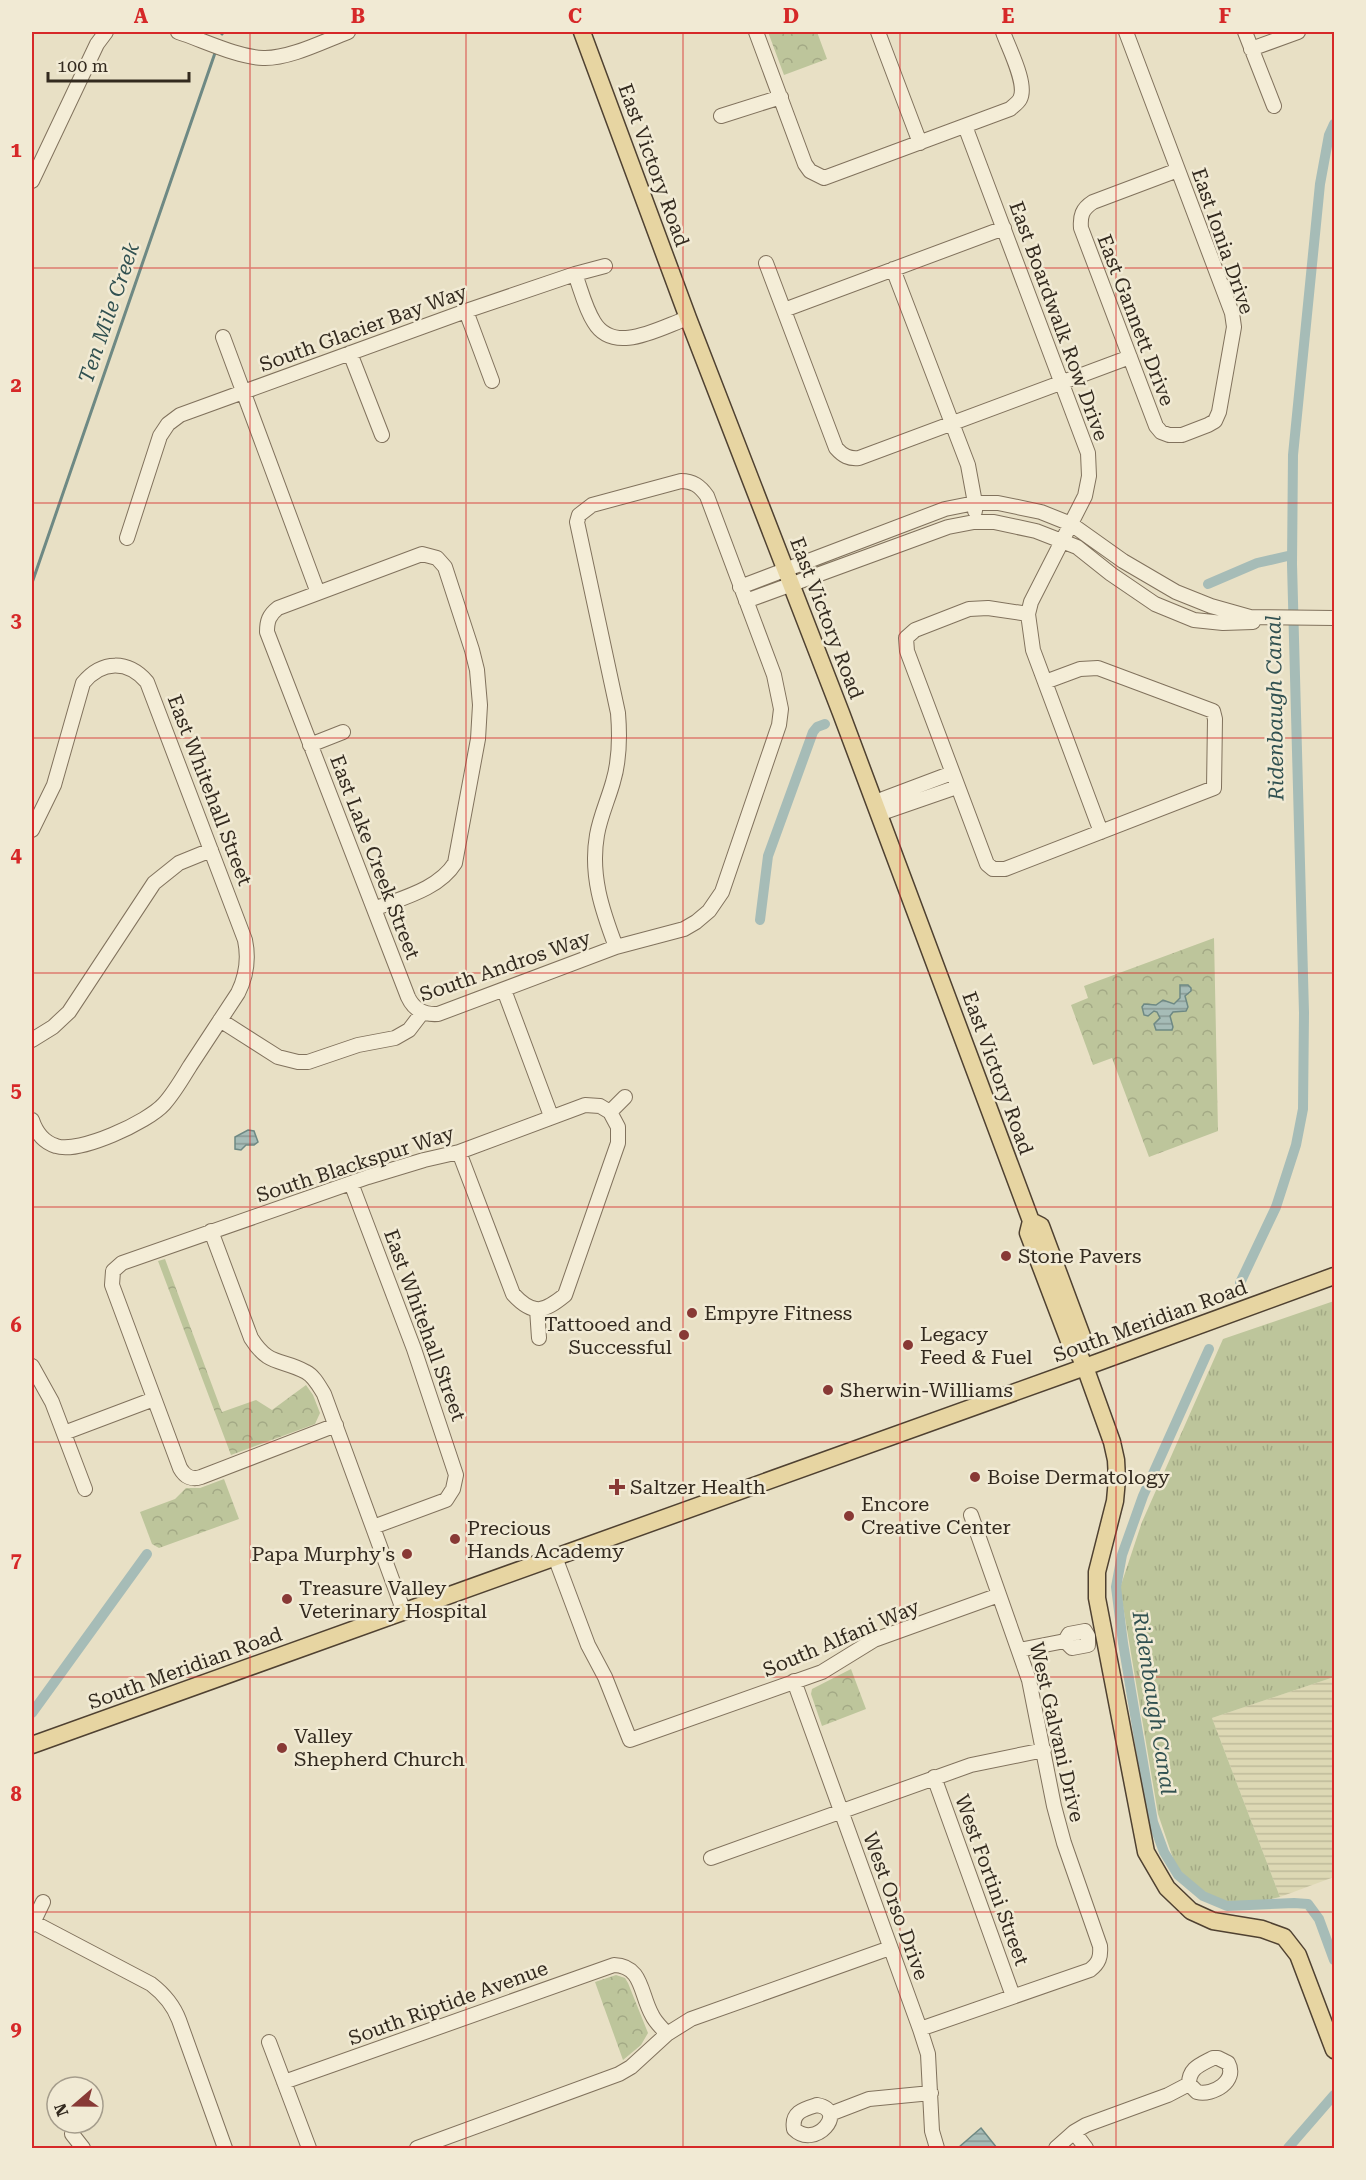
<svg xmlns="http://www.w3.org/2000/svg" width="1366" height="2180" viewBox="0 0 1366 2180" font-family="'Roboto Serif',serif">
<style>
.farmland{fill:url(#farmland-rules)}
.grass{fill:url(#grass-tufts)}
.park{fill:url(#park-crowns)}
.water{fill:url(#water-rules);stroke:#6e8984;stroke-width:1.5}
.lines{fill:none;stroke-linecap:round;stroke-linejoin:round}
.stream{stroke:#6e8984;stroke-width:3}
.canal{stroke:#a6bcb7;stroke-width:10}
.minor-casing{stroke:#81725d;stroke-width:16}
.major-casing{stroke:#4f4131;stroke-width:19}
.minor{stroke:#f4edd7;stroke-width:14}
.major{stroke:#e7d5a2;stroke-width:16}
.grid{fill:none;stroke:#d62828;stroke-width:1.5;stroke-opacity:0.55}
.poi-dot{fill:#883935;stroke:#f1ead4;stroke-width:2}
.labels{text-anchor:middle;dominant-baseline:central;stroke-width:5;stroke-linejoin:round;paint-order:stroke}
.street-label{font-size:20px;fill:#332a1f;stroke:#f1ead4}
.poi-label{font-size:20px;fill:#332a1f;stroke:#f1ead4;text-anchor:start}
.water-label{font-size:21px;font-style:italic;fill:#315151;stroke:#f1ead4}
.neatline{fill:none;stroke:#d62828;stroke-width:2}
.grid-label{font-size:20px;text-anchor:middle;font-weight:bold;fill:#d62828}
</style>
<defs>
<pattern id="farmland-rules" width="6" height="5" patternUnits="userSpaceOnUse" patternTransform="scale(1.5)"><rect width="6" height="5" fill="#ddd8b4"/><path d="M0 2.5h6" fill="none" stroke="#beba9a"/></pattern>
<pattern id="grass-tufts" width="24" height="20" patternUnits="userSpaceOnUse" patternTransform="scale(1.5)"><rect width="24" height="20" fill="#bdc59b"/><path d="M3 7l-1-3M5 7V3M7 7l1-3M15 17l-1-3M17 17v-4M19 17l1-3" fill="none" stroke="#a3a985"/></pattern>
<pattern id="park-crowns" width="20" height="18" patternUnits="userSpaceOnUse" patternTransform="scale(1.5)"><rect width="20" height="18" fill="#bdc59b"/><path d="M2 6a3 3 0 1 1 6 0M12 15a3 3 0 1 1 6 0" fill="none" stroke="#a3a985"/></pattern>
<pattern id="water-rules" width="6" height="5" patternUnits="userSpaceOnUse" patternTransform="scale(1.5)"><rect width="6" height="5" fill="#a6bcb7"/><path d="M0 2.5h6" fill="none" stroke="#889994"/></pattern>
</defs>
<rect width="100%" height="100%" fill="#e8e0c5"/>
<path class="farmland" d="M1334 1677V1877L1280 1897 1212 1718Z"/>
<path class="grass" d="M1334 1301V1677L1212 1718 1280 1897 1239 1906 1209 1897 1176 1867 1158 1814 1120 1588 1142 1522 1223 1339Z"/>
<path class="park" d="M768 32H817L827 59 784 75Z
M1214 938 1218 1131 1149 1157 1112 1058 1093 1065 1071 1005 1088 998 1084 986Z
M165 1259 222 1412 256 1400 272 1410 306 1385 313 1395 320 1413 315 1424 231 1455 158 1261Z
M224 1479 239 1519 159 1548 152 1544 140 1512 175 1499 186 1488H200Z
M851 1669 866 1709 822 1726 811 1694 812 1689Z
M616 1975 625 1978 628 1983 648 2033 641 2045 623 2060 595 1982Z"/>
<path class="water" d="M1180 985H1188L1191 988V991L1185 996 1188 1007 1186 1011 1173 1012 1170 1016 1173 1027 1172 1030H1156L1154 1024 1160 1018 1157 1012 1154 1011 1148 1016 1144 1015 1142 1007 1144 1004 1156 1005 1163 1000 1174 1004 1180 998Z
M248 1130 254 1131 258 1142 254 1145H246L241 1150 235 1149V1137Z
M981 2128 997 2148H952L959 2147Z"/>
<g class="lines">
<path class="stream" d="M222 34 223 32
M32 583 215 53"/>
<path class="canal" d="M1208 584 1257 563 1292 555
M760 920 768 856 813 732 817 727 825 724
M1240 1283 1276 1207 1296 1145 1303 1109 1304 1013 1292 564 1293 455 1320 184 1329 135 1334 124
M1209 1349 1143 1496 1122 1555 1116 1587 1123 1643 1153 1822 1164 1852 1178 1875 1203 1896 1227 1906 1294 1903 1308 1904 1319 1919 1334 1960
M32 1713 147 1554
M1288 2148 1334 2095"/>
<defs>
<path id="minor" d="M178 32C203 40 237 57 263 58 289 59 324 41 348 32
M756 32 805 164 810 171 824 178 1010 109C1013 106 1018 103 1020 99 1028 84 1008 47 1003 32
M878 32 920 143
M1126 32 1232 313 1234 327 1219 412 1215 421 1208 425 1182 435H1169L1161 432 1156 426 1081 228C1080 216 1082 209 1093 202L1178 170
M1245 32 1274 106
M1251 49 1298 32
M721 116 781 97
M965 126 1088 453 1089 476 1085 496 1031 602 1028 614 1033 650 1101 832
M32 181 97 44 106 32
M766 263 836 448C843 456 849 459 859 458L1130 357
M893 269 968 465 975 503V511
M575 274 605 266
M784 310 1004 228
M466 311 492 381
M223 337 318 593
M350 353 382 435
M127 538 160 436 168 424 180 415 466 311 575 274C581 290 585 308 594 322 614 356 661 327 688 318
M740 587 945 509 975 503H998L1041 512 1071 524 1123 561 1176 592 1211 606 1250 617 1334 618
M746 601 948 527 974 522H994L1036 531 1077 547 1111 574 1155 604 1194 620 1223 623 1253 622
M1028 614 988 608 969 609 915 630 906 638 907 651 987 864 993 869H1005L1214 788 1215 719 1213 711 1098 668 1080 669 1045 682
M310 745 343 732
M875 802 952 773
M879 814 957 787
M32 830 54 785 83 683C102 660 128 660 147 682L245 940C249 959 247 975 238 993 222 1017 206 1042 190 1066 182 1079 174 1093 164 1104 148 1122 79 1154 56 1146 43 1142 36 1132 32 1120
M374 909C402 898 439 889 455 863L478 739 480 705 477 670 472 650 445 567 437 558 422 554 278 608C269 615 267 621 267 632L408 997C414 1010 424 1015 438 1014L616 947 684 929 696 922 709 911 722 892 779 725 781 709 774 675 707 496C700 486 693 481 681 481L592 505 579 515 577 522 618 713C620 737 620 759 613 782 608 800 600 817 597 835 590 875 602 910 616 947
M504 990 551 1116
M220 1020 278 1057 298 1062H308L358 1045 395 1038 409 1030 422 1013
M32 1040 53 1027 69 1012 154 883 179 863 211 850
M610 1112 625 1097
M459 1152 513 1294C533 1316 544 1312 565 1295L618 1143V1127L610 1112
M351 1183 414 1349 456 1475 453 1489 446 1500 373 1527
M211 1231 251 1338C269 1367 281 1358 306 1372 314 1376 319 1386 324 1394L404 1612
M537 1309 539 1338
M32 1366 52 1402 85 1489
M336 1425 201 1477C192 1480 185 1477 180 1468L112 1285 113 1271 122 1263 368 1177 424 1160 459 1152 585 1105 600 1106 610 1112
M64 1433 154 1399
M555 1557 588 1645 605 1677 630 1740 822 1672 874 1640 999 1595
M1085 1631 1088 1636V1645L1072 1648 1065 1641 1069 1634Z
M1019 1650 1065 1641
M794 1681 920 2029 928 2054 932 2131 937 2148
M934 1777 1013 1996
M711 1858 971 1765 1044 1750
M33 1922 151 1984C164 1994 173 2004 179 2020L225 2148
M32 1925 43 1902
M920 2029 1090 1970C1099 1963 1101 1957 1100 1946L1064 1843 1054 1806 1029 1680 971 1515
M269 2042 309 2148
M1213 2058H1218L1228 2063C1238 2081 1213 2096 1197 2092L1189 2084C1189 2068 1200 2065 1213 2058Z
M284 2082 614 1965C643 1966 640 1994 652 2015 655 2022 662 2028 667 2034
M817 2105C849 2111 815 2150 794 2129 791 2112 804 2109 817 2105Z
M830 2114 869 2099 931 2093
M1074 2132 1086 2148
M72 2134 83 2148
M417 2148 619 2074 631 2067 667 2034 691 2019 890 1948
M1056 2148 1074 2132 1086 2125 1168 2095 1189 2084"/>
<path id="major" d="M582 32 688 318 841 713 1031 1221 1028 1233 1069 1341 1079 1354 1085 1367 1112 1442 1116 1460 1117 1479 1115 1501 1097 1572V1598L1146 1852 1167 1888 1191 1911 1213 1921 1262 1929 1284 1937 1298 1955 1334 2050
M1031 1221 1041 1226 1082 1336 1079 1354
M32 1745 1085 1367 1334 1276"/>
</defs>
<use href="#minor" class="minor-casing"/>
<use href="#major" class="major-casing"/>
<use href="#minor" class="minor"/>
<use href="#major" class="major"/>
</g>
<path class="grid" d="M250 32V2148M466 32V2148M683 32V2148M900 32V2148M1116 32V2148M32 268H1334M32 503H1334M32 738H1334M32 973H1334M32 1207H1334M32 1442H1334M32 1677H1334M32 1912H1334"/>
<g class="poi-dot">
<circle cx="1006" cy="1256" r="6"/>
<circle cx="692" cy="1313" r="6"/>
<circle cx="684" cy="1335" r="6"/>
<circle cx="908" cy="1345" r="6"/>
<circle cx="828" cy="1390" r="6"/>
<circle cx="975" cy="1477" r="6"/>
<path d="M614 1478h6v6h6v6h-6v6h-6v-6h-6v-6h6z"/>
<circle cx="849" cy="1516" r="6"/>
<circle cx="455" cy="1539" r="6"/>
<circle cx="407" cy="1554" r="6"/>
<circle cx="287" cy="1599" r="6"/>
<circle cx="282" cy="1748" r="6"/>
</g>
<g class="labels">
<g class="street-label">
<text transform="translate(654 165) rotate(70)">East Victory Road</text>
<text transform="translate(1223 241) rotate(71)">East Ionia Drive</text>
<text transform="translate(1136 320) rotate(69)">East Gannett Drive</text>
<text transform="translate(1059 321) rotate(70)">East Boardwalk Row Drive</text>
<text transform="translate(363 328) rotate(-20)">South Glacier Bay Way</text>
<text transform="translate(827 618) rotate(69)">East Victory Road</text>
<text transform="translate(210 790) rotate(69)">East Whitehall Street</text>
<text transform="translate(375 857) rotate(69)">East Lake Creek Street</text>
<text transform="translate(505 966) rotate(-19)">South Andros Way</text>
<text transform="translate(998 1073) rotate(70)">East Victory Road</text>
<text transform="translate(355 1164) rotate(-18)">South Blackspur Way</text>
<text transform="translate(1150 1321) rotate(-20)">South Meridian Road</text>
<text transform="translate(425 1325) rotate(70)">East Whitehall Street</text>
<text transform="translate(841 1638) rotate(-23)">South Alfani Way</text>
<text transform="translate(185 1668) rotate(-20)">South Meridian Road</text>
<text transform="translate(1057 1732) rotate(77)">West Galvani Drive</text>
<text transform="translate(992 1880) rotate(70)">West Fortini Street</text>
<text transform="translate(896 1906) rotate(70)">West Orso Drive</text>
<text transform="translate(448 2003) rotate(-20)">South Riptide Avenue</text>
</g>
<g class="poi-label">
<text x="1018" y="1256">Stone Pavers</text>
<text x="704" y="1313">Empyre Fitness</text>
<text x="672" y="1324" text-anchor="end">Tattooed and<tspan x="672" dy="23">Successful</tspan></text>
<text x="920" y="1334">Legacy<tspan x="920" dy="23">Feed &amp; Fuel</tspan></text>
<text x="840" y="1390">Sherwin-Williams</text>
<text x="987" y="1477">Boise Dermatology</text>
<text x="630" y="1487">Saltzer Health</text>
<text x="861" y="1504">Encore<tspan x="861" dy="23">Creative Center</tspan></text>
<text x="467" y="1528">Precious<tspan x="467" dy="23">Hands Academy</tspan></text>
<text x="395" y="1554" text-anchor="end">Papa Murphy's</text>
<text x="299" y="1588">Treasure Valley<tspan x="299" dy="23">Veterinary Hospital</tspan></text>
<text x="294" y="1736">Valley<tspan x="294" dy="23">Shepherd Church</tspan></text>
</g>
<g class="water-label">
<text transform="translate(109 313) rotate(-71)">Ten Mile Creek</text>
<text transform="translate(1275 708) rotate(-91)">Ridenbaugh Canal</text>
<text transform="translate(1154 1703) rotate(81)">Ridenbaugh Canal</text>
</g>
</g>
<rect width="1366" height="2180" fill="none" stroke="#f1ead4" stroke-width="66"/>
<g transform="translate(75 2105) rotate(250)"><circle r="28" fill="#f1ead4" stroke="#a59d8c" stroke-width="1.5"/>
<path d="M0-4.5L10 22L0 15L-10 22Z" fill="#883935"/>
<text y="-9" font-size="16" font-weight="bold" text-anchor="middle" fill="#332a1f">N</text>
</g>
<path d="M48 72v9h141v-9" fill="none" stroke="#332a1f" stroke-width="3"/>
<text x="57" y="72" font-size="18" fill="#332a1f" stroke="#f1ead4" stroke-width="4.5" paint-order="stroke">100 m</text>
<rect x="33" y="33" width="1300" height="2114" class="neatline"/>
<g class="grid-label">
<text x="141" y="23">A</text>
<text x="358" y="23">B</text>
<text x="575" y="23">C</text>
<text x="791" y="23">D</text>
<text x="1008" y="23">E</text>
<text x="1225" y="23">F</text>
<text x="16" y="157">1</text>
<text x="16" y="392">2</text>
<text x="16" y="627">3</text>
<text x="16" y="862">4</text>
<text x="16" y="1097">5</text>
<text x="16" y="1332">6</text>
<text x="16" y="1567">7</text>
<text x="16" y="1801">8</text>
<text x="16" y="2036">9</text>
</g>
</svg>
